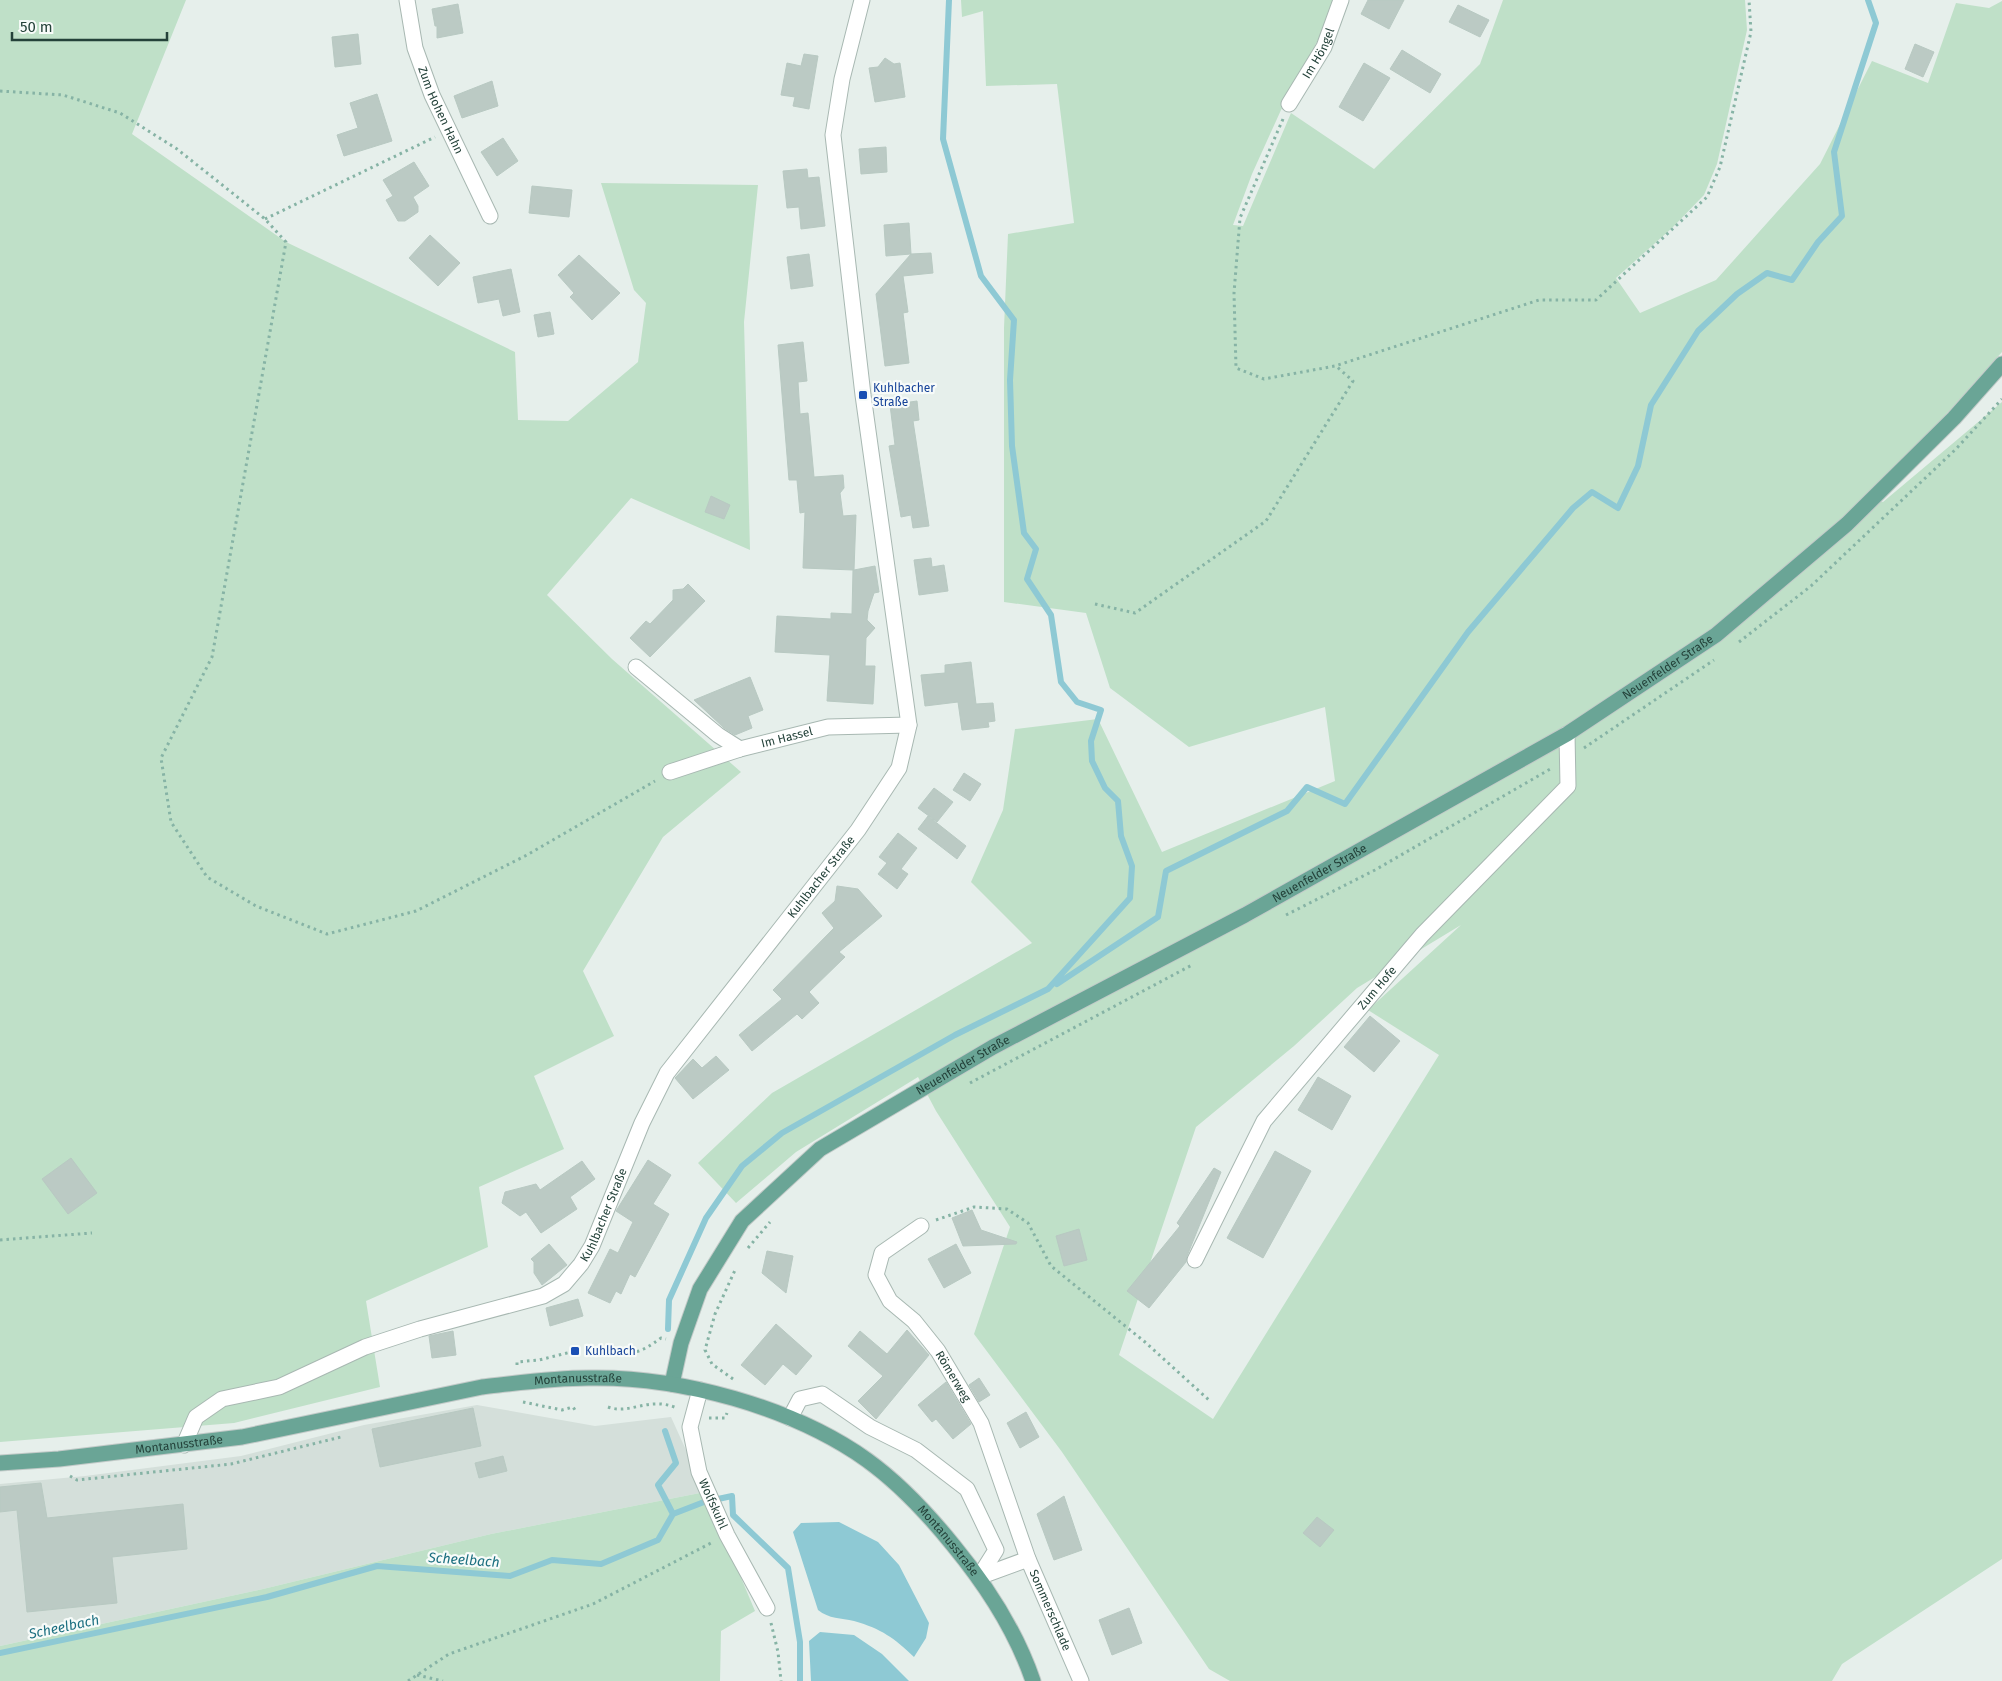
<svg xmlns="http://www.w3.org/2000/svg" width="2002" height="1681" viewBox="0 0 2002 1681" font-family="'Fira Sans',sans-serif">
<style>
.built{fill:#d4dfda}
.green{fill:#bfe0c8;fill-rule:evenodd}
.water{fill:#8ec9d4}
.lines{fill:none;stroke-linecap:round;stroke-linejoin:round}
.stream{stroke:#8ec9d4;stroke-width:6}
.building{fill:#bbcac4;stroke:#b8c9c2}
.minor-casing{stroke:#a8b8b2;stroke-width:17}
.major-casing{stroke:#c2cac8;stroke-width:17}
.path{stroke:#86b3a5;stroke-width:3;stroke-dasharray:2.5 4;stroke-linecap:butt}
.minor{stroke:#fff;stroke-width:15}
.major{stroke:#6aa596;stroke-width:15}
.transit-dot{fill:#1a4fb4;stroke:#f7fbf9;stroke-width:2}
.labels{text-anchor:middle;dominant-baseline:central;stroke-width:4.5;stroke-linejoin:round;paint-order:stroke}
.street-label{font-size:12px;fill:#24423a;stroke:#f7fbf9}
.transit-label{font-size:12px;fill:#164399;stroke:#f7fbf9;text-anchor:start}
.water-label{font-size:14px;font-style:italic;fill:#1c6f80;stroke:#f7fbf9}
</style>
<rect width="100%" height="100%" fill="#e6efeb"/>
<path class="built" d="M477 1405 595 1426 671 1417 705 1492 491 1534 263 1589 0 1646V1484L85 1476 241 1456 364 1425Z"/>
<path class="green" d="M0 0H186L132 134 286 242 515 352 518 420 568 421 638 362 646 303 634 290 601 183 758 185 744 322 750 550 631 498 547 595 612 659 741 772 663 837 583 971 614 1036 534 1076 564 1149 479 1187 488 1247 366 1301 380 1387 234 1423 0 1442Z
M961 0H1333L1319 38 1281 110 1252 174 1233 225 1243 226 1291 113 1374 169 1480 64 1503 0H1745L1747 30 1717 164 1704 195 1672 228 1616 278 1640 313 1716 280 1820 164 1872 61 1928 83 1956 3 1989 8 2002 1V352L1872 497 1883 502 2002 402V1559L1842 1664 1832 1681H1230L1209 1669 1062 1452 974 1334 1010 1227 936 1111 918 1077 796 1152 736 1203 698 1163 772 1093 1032 943 971 882 1003 810 1015 729 1098 719 1162 852 1335 781 1325 707 1189 747 1110 688 1086 613 1004 602V328L1008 234 1074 223 1057 84 986 86 983 11 962 17ZM1461 925 1368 1010 1439 1055 1213 1419 1119 1355 1196 1127 1294 1046 1357 988Z
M705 1492 755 1611 721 1631 720 1681H0V1646L263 1589 491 1534Z"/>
<path class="water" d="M839 1522 878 1542 899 1565 929 1623 926 1638 914 1657C894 1638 882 1629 854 1621 841 1618 829 1619 818 1610L793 1532 801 1523Z
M820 1632 854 1635 882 1654 909 1681H811L809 1641Z"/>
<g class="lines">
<path class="stream" d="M1057 984 1158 917 1166 871 1287 811 1307 787 1345 804 1468 632 1573 508 1592 492 1618 508 1638 466 1651 405 1698 331 1737 294 1767 273 1792 280 1818 242 1842 216 1834 152 1876 23 1868 0
M668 1329 669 1300 706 1218 742 1166 782 1133 955 1035 1048 989 1130 898 1132 866 1121 836 1118 801 1105 788 1092 761 1091 741 1101 710 1077 702 1061 682 1051 615 1027 579 1036 549 1024 533 1012 446 1010 380 1014 320 981 276 943 139 949 0
M665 1431 676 1463 658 1485 673 1514
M0 1653 267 1597 377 1566 510 1576 552 1560 601 1564 658 1540 673 1514 704 1502 732 1496 733 1515 788 1568 800 1642V1681"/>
</g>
<path class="building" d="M1368 0H1404L1389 29 1361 14Z
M458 4 463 33 437 38V26H435L432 9Z
M1458 5 1489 20 1480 37 1449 22Z
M358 34 361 64 335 67 332 37Z
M1915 44 1934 52 1923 77 1905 69Z
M1402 50 1441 74 1430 93 1390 69Z
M804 54 818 56 809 109 793 106 795 97 781 95 787 63 801 66Z
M885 58 894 64 900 63 905 97 875 102 869 68 878 67Z
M1364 63 1390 78 1363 121 1339 107Z
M492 81 498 106 462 118 454 96Z
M377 94 392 141 344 156 337 135 358 128 350 103Z
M503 138 518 161 497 176 481 152Z
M886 147 887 172 861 174 859 149Z
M414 162 429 186 413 197 418 206V212L405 221H398L386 200 393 196 383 180Z
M807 169 808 178 819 177 825 226 801 229 799 207 787 208 783 171Z
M532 186 572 190 569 217 529 213Z
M909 223 911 254 931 253 933 273 903 276 908 312 903 313 909 363 885 366 876 294 911 254 886 256 884 225Z
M430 235 460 263 438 286 409 258Z
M809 254 813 286 791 289 787 257Z
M579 255 620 293 592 320 570 297 574 293 558 275Z
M511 269 520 312 503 316 499 299 478 303 473 277Z
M550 312 554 334 538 337 534 315Z
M803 342 807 381 798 382 800 414 808 413 814 477 843 475 844 488 840 493 843 516 856 515 854 570 875 566 879 592 874 593 868 611 867 620 875 628 866 638 865 666H875L873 704 827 701 830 655 775 652 777 616 831 619V613L852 614 853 570 803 568 805 512 800 513 797 480H789L778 345Z
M917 401 919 420 913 421 929 526 913 528 911 515 901 517 889 446 895 445 890 405Z
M711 496 730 505 724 519 705 512Z
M931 558 932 567 944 565 948 591 919 595 914 560Z
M688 584 705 601 650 657 630 638 646 621 650 624 673 600V590L683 589Z
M971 662 976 704 993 703 995 721 988 722 989 727 962 730 958 702 925 706 921 675 945 673V665Z
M750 677 763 710 748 716 752 728 735 735 724 728 694 700Z
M964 773 981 784 970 801 953 790Z
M934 788 953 802 937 822 918 808Z
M928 816 966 846 957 859 918 829Z
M898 833 917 848 901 869 908 874 897 889 878 874 887 863 879 857Z
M837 886 858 889 882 916 839 952 845 957 809 992 819 1003 802 1019 797 1014 752 1051 739 1035 782 999 773 990 834 928 822 913 835 901Z
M1370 1016 1400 1041 1374 1072 1344 1047Z
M716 1056 729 1070 693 1099 675 1078 693 1059 702 1068Z
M1318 1077 1351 1096 1332 1130 1298 1110Z
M1275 1151 1311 1171 1263 1258 1227 1238Z
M71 1158 97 1193 68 1214 42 1179Z
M648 1160 671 1175 653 1204 669 1214 635 1277 630 1274 621 1294 616 1291 610 1303 588 1293 610 1249 618 1253 633 1222 616 1211Z
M582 1161 595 1179 570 1197 577 1209 541 1233 526 1212 520 1216 502 1203 505 1192 536 1184 540 1190Z
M1214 1168 1221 1172 1187 1256 1186 1262 1149 1308 1127 1291 1180 1226 1177 1223Z
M972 1210 981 1230 1017 1242 1016 1244 963 1246 952 1218Z
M1079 1229 1087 1260 1064 1266 1056 1236Z
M549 1244 567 1265 542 1285 534 1273V1262L531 1259Z
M956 1244 971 1273 944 1288 928 1259Z
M767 1251 793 1256 786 1293 762 1273Z
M578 1299 583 1316 550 1326 546 1308Z
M776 1324 812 1356 796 1375 783 1364 765 1385 741 1365Z
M907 1330 929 1355 876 1419 858 1401 883 1376 848 1346 860 1331 887 1354Z
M453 1331 456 1355 432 1358 429 1336Z
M979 1378 990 1395 979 1402 969 1385Z
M946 1382 971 1424 953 1439 936 1419 932 1422 918 1405Z
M473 1408 481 1446 380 1467 372 1429Z
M1026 1412 1039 1437 1020 1448 1007 1423Z
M503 1456 507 1471 479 1478 475 1463Z
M41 1483 47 1518 183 1504 187 1549 112 1557 117 1603 27 1612 17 1510 0 1512V1487Z
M1064 1496 1082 1550 1054 1560 1037 1514Z
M1317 1517 1334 1530 1320 1547 1303 1533Z
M1129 1608 1142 1643 1112 1655 1099 1620Z"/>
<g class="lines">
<defs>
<g id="minor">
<path id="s1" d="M407 0 415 48 432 95 490 216"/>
<path id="s2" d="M1289 104 1324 47 1341 0"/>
<path d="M636 667 718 735 740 749"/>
<path id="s3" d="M670 772 740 749 828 727 909 725"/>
<path id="s4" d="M921 1226 882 1253 876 1275 890 1301 914 1321 938 1351 981 1423 1028 1559"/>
<path id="s5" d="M1195 1260 1264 1121 1422 935 1568 786 1567 734"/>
<path id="s6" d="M700 1390 690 1427 699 1472 727 1535 767 1608"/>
<path d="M790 1418 800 1399 822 1394 870 1427 916 1450 967 1489 996 1550 979 1577"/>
<path id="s7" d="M184 1445 196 1417 222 1399 279 1387 365 1347 420 1329 543 1296 564 1284 581 1264 592 1246 642 1123 667 1073 858 830 899 768 909 725 863 395 833 135 842 79 862 0"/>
<path id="s8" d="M979 1577 1028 1559 1081 1681"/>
</g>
<g id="major">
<path id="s9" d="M672 1384 681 1343 700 1289 742 1221 820 1149 993 1047 1245 915 1567 734 1716 635 1847 524 1954 418 2002 364"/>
<path id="s10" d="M0 1463 59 1459 242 1437 482 1387C517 1383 553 1378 588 1378 680 1376 792 1407 867 1460 899 1483 928 1514 953 1545 986 1585 1016 1631 1033 1681"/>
</g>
</defs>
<use href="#minor" class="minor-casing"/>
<use href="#major" class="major-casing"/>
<path class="path" d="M0 91 63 95 120 113 177 149 265 219 286 242 212 657 161 758 171 822 207 877 256 906 327 934 416 911 527 855 655 781
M1283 119 1240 218 1234 293 1236 368 1264 379 1335 366 1539 300H1596L1707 197 1720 167 1751 32 1749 0
M265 219 435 137
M1095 604 1135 613 1266 521 1353 381 1336 366
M1739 642 1811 586 1956 449 2002 399
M1584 748 1714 660
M1286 915 1375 870 1552 768
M970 1083 1192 965
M936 1220 974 1207 1007 1209 1028 1223 1051 1266 1145 1342 1210 1401
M0 1240 92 1233
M748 1248 770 1222
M611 1352C636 1354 640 1353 661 1338L666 1339
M517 1365V1362L539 1360 575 1351
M733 1379 712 1364 705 1350 715 1314 736 1268
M523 1402 562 1410 573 1407 575 1410
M608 1407C630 1415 649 1396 677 1408
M709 1418H725L727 1413
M70 1476 77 1480 231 1464 341 1437
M771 1623 778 1652 781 1681
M417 1675 443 1681
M408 1681 449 1654 593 1604 713 1542"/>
<use href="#minor" class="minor"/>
<use href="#major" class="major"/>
</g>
<g class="transit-dot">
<rect x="858" y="390" width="10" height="10" rx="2.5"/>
<rect x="570" y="1346" width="10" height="10" rx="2.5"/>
</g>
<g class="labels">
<g class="street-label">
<text stroke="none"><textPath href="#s2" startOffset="59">Im Höngel</textPath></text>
<text stroke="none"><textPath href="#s1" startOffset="116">Zum Hohen Hahn</textPath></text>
<text stroke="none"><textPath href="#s9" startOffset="1261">Neuenfelder Straße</textPath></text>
<text stroke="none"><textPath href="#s3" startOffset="122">Im Hassel</textPath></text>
<text stroke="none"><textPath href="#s9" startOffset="856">Neuenfelder Straße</textPath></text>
<text stroke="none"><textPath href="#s7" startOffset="910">Kuhlbacher Straße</textPath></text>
<text stroke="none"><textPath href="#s5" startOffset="330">Zum Hofe</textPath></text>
<text stroke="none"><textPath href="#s9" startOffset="451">Neuenfelder Straße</textPath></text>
<text stroke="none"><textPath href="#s7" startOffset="505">Kuhlbacher Straße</textPath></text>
<text stroke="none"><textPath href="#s4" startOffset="199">Römerweg</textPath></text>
<text stroke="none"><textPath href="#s10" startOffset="585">Montanusstraße</textPath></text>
<text stroke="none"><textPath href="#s10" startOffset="180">Montanusstraße</textPath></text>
<text stroke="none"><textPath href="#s6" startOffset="119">Wolfskuhl</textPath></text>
<text stroke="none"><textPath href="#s10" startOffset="1005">Montanusstraße</textPath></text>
<text stroke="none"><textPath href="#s8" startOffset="108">Sommerschlade</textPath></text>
</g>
<g class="transit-label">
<text x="873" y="388">Kuhlbacher<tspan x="873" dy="14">Straße</tspan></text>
<text x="585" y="1351">Kuhlbach</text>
</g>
<g class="water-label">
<text transform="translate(464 1560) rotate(4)">Scheelbach</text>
<text transform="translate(64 1627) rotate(-12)">Scheelbach</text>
</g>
</g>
<path d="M12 32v8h155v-8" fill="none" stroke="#24423a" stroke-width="2.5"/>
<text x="20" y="32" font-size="15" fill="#24423a" stroke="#f7fbf9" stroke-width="4" paint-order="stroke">50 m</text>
</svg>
